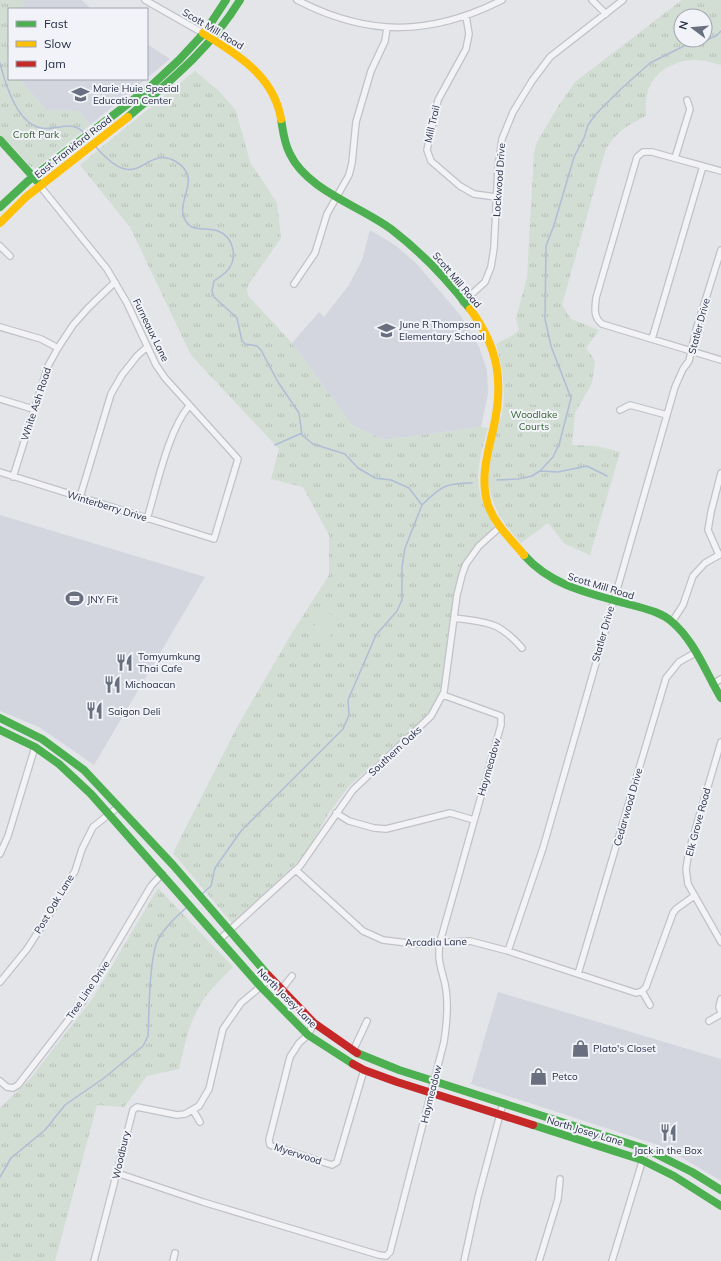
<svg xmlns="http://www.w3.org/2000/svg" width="721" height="1261" viewBox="0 0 721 1261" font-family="Mulish,sans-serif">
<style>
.built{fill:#d3d6de}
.park{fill:url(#park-tufts);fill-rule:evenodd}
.pitch{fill:#d2ddd3}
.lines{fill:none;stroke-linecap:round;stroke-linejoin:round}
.stream{stroke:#afbdd6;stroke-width:1.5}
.street-casing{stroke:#c0c2c7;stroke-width:8}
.street{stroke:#f3f3f5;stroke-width:5.5}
.fast{stroke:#4caf50;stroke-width:8}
.slow{stroke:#ffc107;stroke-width:8}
.jam{stroke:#c62828;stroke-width:8}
.labels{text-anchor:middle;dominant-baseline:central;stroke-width:4;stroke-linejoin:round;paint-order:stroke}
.street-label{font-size:10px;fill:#282f45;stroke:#f1f3f8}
.poi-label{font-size:10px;fill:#282f45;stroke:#f1f3f8;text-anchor:start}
.park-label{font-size:10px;fill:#376233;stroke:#f1f3f8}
</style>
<defs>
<pattern id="park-tufts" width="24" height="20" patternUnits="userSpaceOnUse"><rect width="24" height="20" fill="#d2ddd3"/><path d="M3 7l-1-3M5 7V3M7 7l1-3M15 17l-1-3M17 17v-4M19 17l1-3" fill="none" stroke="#b4beb6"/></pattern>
</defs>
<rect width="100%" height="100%" fill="#e3e5e9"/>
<path class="built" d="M25 0H82L91 9H22Z
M147 44 170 59 147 78Z
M19 79H146L90 125 79 111 46 110Z
M370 230 395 245 416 263 461 316 479 347 487 370 488 394 481 427 384 440 352 425 292 343 319 312 324 317 349 285 362 260Z
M0 515 205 577 94 765 39 727 0 711Z
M498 992 721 1059V1181L664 1147 471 1084Z"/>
<path class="park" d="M0 0H25L22 9H9V79H19L46 110 79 111 90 125 36 168 30 166 14 148 0 136Z
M682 0H721V65C713 63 705 60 697 60 675 59 652 72 647 94 645 101 646 109 646 116 628 125 615 132 605 151L562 305 571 319 599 330 586 348 595 361 592 383 575 413 572 445 597 446 620 452 590 555 565 544 548 523 521 543C497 518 484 493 490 458 492 443 498 428 502 413 506 391 503 366 496 344L513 335 519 330 516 318 527 277 534 153 537 142 559 105 575 82ZM681 16H705V40H681Z
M195 71 220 92 236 111 250 162 277 203 281 238 248 285 247 291 249 297 292 343 352 425 384 440 481 427 488 428C482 450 473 477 482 500 485 509 492 518 494 529L473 548 461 568 454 590 442 683 437 699 425 718 349 786 328 814 307 853 232 923 173 853 237 727 292 633 329 575V535L303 487 271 479 279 449 191 355 130 227 80 165Z
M158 888 233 967C221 979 207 992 199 1007 188 1026 184 1048 179 1069L147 1076 124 1107 97 1105 55 1261H0V1108L30 1079 93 998Z"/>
<path class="pitch" d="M529 395 548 398 547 407 528 404Z
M527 407 546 410 545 419 526 415Z
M525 421 544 425 542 433 523 430Z
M523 433 542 436 540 445 521 442Z
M322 610 339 619 328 642 311 633Z"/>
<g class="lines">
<path class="stream" d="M0 63C5 83 17 124 41 128 56 131 72 119 84 133
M96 147C140 198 143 144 175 161 202 177 179 197 183 214 188 235 204 226 218 231 234 237 239 259 226 272 223 275 218 278 214 281L212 291 214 297 237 318 242 341 245 344 257 346 261 350 278 382 299 413 302 435 313 444 345 454 358 468 375 478 391 480 409 488 422 505 405 548 402 567V600L397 611 376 635 348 700 349 715 343 729 241 831 215 868 211 886 202 894
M275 445 302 433
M540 471 558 472 587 466 607 476
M497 480 518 479 532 476 540 471 553 457 559 445 571 398 551 346 545 319 546 246 554 225 574 157 584 138 588 125 596 114 622 88 650 63 684 46 702 42 716 36 721 31
M423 504C441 486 446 483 472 483
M0 1177 11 1158 45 1130 65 1105 104 1078 143 1046 148 1036C149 1015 149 953 159 938 166 926 176 917 186 908"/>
<defs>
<path id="street" d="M145 0 203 33
M297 0C368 37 431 36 502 0
M592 0 606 14
M466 16 469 34 466 49 438 100 427 150 431 161 460 186 474 194 496 197
M675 158 690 109 687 100
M721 171 652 152H643L637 157 596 298C595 308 593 317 602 324L721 360
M0 246 10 256
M294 284 315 253 327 214 349 175 352 163 356 122 371 71 385 41 387 28
M463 302 485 282 491 267 494 248 498 167 502 139 513 112 532 81 550 57 623 0
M0 327 41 339 58 348
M652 339 703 166
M0 399 33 409
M620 410 630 405 667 415
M0 472 214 539 238 459 165 378 156 365 127 303 107 269 40 186
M13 477 48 366 58 348 73 325 89 307 115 282
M80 497 111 394 122 375 137 356 147 347
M147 519C157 486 168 431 189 406
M719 555 708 530 711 512 721 473
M455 618C489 623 498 621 522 648
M672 622 683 605 693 576 705 563 721 554
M713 684 721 679
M721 742 689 851 686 869 688 884 721 942
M336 813 349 821 374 828 386 829 450 813 474 820
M0 854 8 836 35 747
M296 870 363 931 383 940 416 944 470 941 508 951 636 993 642 991 646 987 673 913 676 909 694 896
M219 940 300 866 353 790 431 716 444 692 457 595 462 575 466 564 479 546 500 527
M508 951 543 848 675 387 683 369 689 361 696 330 721 250
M578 974 666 678 679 662 695 653
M0 982 27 949 49 915 75 871 82 849 93 827 118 807
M281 990 292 976
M642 991 650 1005
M721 999 719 1007 721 1013
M709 1021 721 1014
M314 1023 308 1035 299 1043 290 1057 269 1140 270 1145 332 1165 337 1162 364 1070
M353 1051 367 1021
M0 1081 7 1087 13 1088 18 1085 83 1001 151 886 162 874
M193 1110 200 1122
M117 1173 203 1202 379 1255 386 1256 390 1252 444 1042C447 1023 449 1003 445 984 441 967 437 960 440 942L501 725V716L443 695
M94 1261 133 1110 137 1107 177 1115 185 1114 199 1106 209 1089 223 1029 241 1003 271 978
M173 1261 175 1253
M464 1261 478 1197 503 1103
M539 1261 558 1199 560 1179
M612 1261 646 1149"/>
</defs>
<use href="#street" class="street-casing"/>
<use href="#street" class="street"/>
<path class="fast" d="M128 117C170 81 211 48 240 0
M281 119C283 131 284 143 290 154 307 190 360 206 391 229 421 252 447 279 470 309
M0 140 37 181
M0 207 28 181 151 86 179 60 205 32 226 0
M524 555C552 587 592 594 632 605 646 609 660 612 671 621 695 641 706 673 721 698
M0 718 42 739 84 770 173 865 268 975
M0 730 35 747 59 764 91 794 261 987 308 1035 353 1064
M357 1053 399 1070 646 1149 692 1172 721 1190
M533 1125 642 1160 674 1176 721 1206"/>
<path class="slow" d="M203 33C237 54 274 76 281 119
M0 223 26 197 128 117
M470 309C499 348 504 383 493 430 487 455 480 480 488 505 495 525 511 539 524 555"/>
<path class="jam" d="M268 975 314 1023 357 1053
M353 1064 364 1070 397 1082 533 1125"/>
</g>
<defs>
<symbol id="school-bare" viewBox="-9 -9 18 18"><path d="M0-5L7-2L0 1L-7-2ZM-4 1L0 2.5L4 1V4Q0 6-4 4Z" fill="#696f7e" stroke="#f1f3f8" stroke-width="2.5" paint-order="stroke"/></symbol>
<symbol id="stadium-bare" viewBox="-9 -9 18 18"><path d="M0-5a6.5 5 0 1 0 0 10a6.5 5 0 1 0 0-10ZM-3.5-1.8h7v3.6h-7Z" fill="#696f7e" stroke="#f1f3f8" stroke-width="2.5" paint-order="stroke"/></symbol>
<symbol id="restaurant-bare" viewBox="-9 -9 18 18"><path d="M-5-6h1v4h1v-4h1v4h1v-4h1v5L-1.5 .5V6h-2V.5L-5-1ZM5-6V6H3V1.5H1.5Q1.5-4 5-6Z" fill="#696f7e" stroke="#f1f3f8" stroke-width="2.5" paint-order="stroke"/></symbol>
<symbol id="shop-bare" viewBox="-9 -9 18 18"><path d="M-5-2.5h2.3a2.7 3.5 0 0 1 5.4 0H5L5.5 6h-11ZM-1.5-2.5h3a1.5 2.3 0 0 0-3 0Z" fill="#696f7e" stroke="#f1f3f8" stroke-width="2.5" paint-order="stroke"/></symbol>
</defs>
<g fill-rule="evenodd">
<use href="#school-bare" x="68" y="82" width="25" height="25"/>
<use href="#school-bare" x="374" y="318" width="25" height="25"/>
<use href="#stadium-bare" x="62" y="586" width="25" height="25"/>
<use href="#restaurant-bare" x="112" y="650" width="25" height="25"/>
<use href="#restaurant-bare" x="100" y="672" width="25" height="25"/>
<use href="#restaurant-bare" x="82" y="698" width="25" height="25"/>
<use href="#shop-bare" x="568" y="1036" width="25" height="25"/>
<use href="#shop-bare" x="526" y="1064" width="25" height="25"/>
<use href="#restaurant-bare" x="656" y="1120" width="25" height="25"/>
</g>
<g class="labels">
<g class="street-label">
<text transform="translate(213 29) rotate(31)">Scott Mill Road</text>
<text transform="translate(432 124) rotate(-77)">Mill Trail</text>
<text transform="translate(73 147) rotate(-38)">East Frankford Road</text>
<text transform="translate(499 180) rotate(-86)">Lockwood Drive</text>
<text transform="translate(457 280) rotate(50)">Scott Mill Road</text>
<text transform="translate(699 326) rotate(-75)">Statler Drive</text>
<text transform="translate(151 330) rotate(64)">Furneaux Lane</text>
<text transform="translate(36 404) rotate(-72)">White Ash Road</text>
<text transform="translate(107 506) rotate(17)">Winterberry Drive</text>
<text transform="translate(601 586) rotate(17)">Scott Mill Road</text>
<text transform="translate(603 634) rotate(-74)">Statler Drive</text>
<text transform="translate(395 751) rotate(-43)">Southern Oaks</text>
<text transform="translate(489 767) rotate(-74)">Haymeadow</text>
<text transform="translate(628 807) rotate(-74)">Cedarwood Drive</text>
<text transform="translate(698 822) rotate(-75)">Elk Grove Road</text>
<text transform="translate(54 904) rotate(-59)">Post Oak Lane</text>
<text transform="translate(436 942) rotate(-1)">Arcadia Lane</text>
<text transform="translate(88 990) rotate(-56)">Tree Line Drive</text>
<text transform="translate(287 998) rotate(45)">North Josey Lane</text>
<text transform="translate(431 1094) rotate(-76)">Haymeadow</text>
<text transform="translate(585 1131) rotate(17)">North Josey Lane</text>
<text transform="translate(298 1154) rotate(18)">Myerwood</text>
<text transform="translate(121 1155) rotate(-77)">Woodbury</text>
</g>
<g class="poi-label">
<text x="93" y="88">Marie Huie Special<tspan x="93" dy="12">Education Center</tspan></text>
<text x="399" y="324">June R Thompson<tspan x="399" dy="12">Elementary School</tspan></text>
<text x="87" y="599">JNY Fit</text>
<text x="138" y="656">Tomyumkung<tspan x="138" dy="12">Thai Cafe</tspan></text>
<text x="125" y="684">Michoacan</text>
<text x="108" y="711">Saigon Deli</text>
<text x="593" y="1048">Plato's Closet</text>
<text x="552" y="1076">Petco</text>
<text x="668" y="1150" text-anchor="middle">Jack in the Box</text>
</g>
<g class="park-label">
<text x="36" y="134">Croft Park</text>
<text x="534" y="414">Woodlake<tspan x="534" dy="12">Courts</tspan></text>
</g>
</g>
<rect x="8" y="8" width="140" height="72" fill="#f1f3f8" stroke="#a1a5b0"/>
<rect x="16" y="21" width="20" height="6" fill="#4caf50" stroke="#a1a5b0"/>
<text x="44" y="28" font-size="12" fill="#282f45">Fast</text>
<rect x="16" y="41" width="20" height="6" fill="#ffc107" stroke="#a1a5b0"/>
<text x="44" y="48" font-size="12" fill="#282f45">Slow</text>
<rect x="16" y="61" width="20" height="6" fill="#c62828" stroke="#a1a5b0"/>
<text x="44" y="68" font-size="12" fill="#282f45">Jam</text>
<g transform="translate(693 28) rotate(286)"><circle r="19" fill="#f1f3f8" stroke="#a1a5b0"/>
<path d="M0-3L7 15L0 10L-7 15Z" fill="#696f7e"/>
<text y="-6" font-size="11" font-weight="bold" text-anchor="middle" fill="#282f45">N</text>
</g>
</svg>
